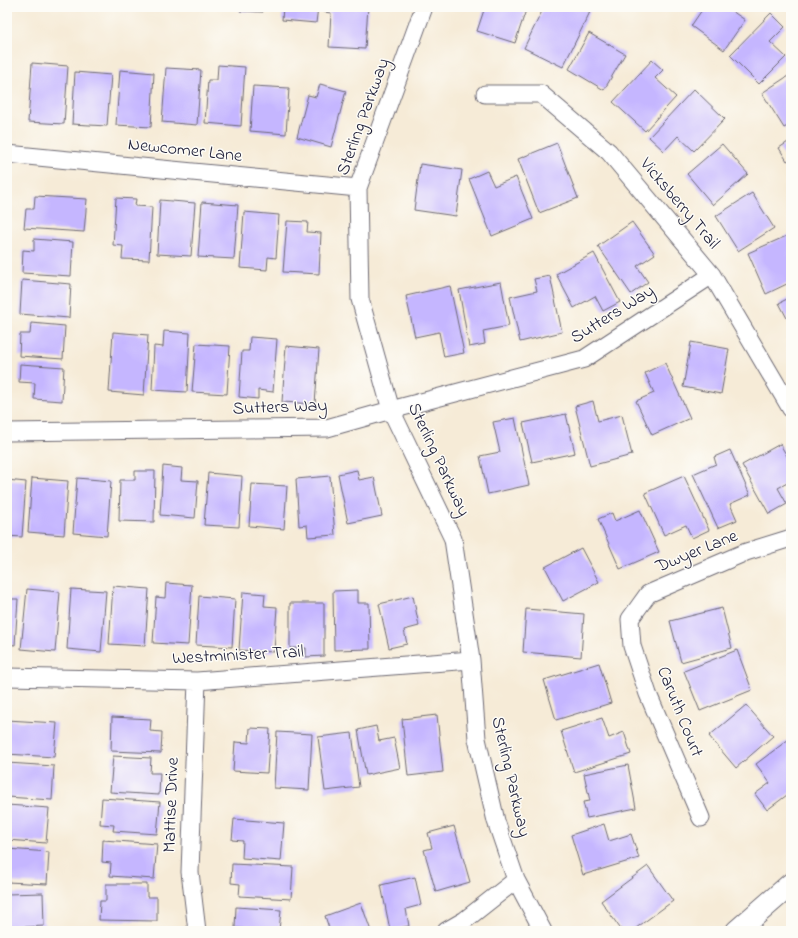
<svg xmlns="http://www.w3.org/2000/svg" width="798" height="938" viewBox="0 0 798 938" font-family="'Indie Flower',sans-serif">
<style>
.building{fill:#c5b6ff}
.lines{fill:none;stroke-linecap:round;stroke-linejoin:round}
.minor-casing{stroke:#6c6872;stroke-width:19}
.secondary-casing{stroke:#6c6872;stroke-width:24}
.minor{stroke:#fff;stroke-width:17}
.secondary{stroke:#fff;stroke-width:22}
.labels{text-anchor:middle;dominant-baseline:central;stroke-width:3;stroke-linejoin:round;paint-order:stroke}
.street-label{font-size:18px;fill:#22223b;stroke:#fdfcf7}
</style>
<rect width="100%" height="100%" fill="#fdfcf7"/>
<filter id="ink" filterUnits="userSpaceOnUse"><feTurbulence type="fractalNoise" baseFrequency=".025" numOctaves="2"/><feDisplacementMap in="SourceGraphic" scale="8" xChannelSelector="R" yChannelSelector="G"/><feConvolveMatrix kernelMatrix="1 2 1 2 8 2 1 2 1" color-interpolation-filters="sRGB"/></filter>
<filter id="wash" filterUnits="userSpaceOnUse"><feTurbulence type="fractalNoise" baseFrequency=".012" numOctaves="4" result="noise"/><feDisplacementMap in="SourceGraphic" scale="16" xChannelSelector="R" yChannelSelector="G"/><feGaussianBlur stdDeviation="0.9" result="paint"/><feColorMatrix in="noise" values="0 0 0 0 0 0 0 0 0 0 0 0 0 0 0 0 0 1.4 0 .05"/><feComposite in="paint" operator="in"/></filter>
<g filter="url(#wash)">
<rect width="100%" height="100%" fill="#f6ebd7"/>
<g id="blocks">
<path class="building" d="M241 7H263V12L240 11Z
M283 7H318L316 23 282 20Z
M325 7H368L365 49 329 47 331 13 324 12Z
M485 7H527L515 43 477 31Z
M544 7H581L590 12 563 67 524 48Z
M704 7H730L729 9 745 20 724 50 691 26Z
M771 13 785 27 770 42 786 57 759 84 730 55Z
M589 33 625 54 604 90 569 69Z
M652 60 663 70 655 78 676 97 645 131 613 102Z
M32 63 68 66 64 124 28 122Z
M218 65 245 67 241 126 205 123 208 80H217Z
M166 68 201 70 197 125 162 122Z
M120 70 154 73 151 127 116 125Z
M75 72 111 75 107 126 72 124Z
M791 74V124L784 128 762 93Z
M320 84 346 91 331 147 297 137 308 95 316 97Z
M253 86 289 88 286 134 250 131Z
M694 89 725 119 694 151 678 136 664 151 649 137Z
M791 140V159L787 161 779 148Z
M557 143 578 198 539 213 518 159Z
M722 144 748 174 713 205 687 174Z
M420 164 462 170 456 216 414 210Z
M487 171 494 186 516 177 533 219 492 236 469 179Z
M752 193 774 228 738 251 716 216Z
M35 196 87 199 84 232 24 228 26 209H34Z
M116 198 136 199 135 206 152 207 149 260 122 259 123 246 113 245Z
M160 200 195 203 191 256 157 254Z
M202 202 238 205 234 259 198 257Z
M244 212 279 215 276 258 268 257 267 270 240 268Z
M287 221 308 222 307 232 321 233 319 274 283 272Z
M632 222 655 254 637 266 648 282 631 294 598 246Z
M791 234V282L766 294 748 253Z
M34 239 73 242 71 276 22 273 23 250 34 251Z
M594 253 620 302 603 311 595 296 574 308 556 274Z
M550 276 562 332 520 342 510 297 537 291 534 279Z
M22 280 71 284 69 318 20 314Z
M501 282 509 326 483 331 485 344 469 347 459 290Z
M450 286 464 353 444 357 439 332 415 337 406 296Z
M791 297V321L789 322 779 303Z
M31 323 65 326 63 359 19 356 20 334H30Z
M164 331 190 333 187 392 152 390 154 346 163 347Z
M113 332 148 335 144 395 109 392Z
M250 337 277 339 273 392 258 390V399L239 397 242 351H249Z
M691 342 729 349 721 394 683 387Z
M196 344 230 346 227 394 192 392Z
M286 346 319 349 315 404 282 402Z
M665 363 690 418 652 435 636 401 654 393 645 373Z
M20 364 64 367 62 401 34 399 35 383 19 382Z
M593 401 598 421 622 415 632 455 590 466 575 406Z
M566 414 575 453 532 462 523 423Z
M515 418 529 485 488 494 480 456 500 452 493 422Z
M780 444 791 463V481L778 488 787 504 769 514 742 465Z
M730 450 750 495 730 504 737 520 718 528 693 474 716 464 714 457Z
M163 466 182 468 181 480 198 481 195 518 160 515Z
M357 470 359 480 374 477 382 516 348 523 338 474Z
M135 471H155L154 522 119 521 120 480H135Z
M208 473 242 476 239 527 204 525Z
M330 476 335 535 308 537 307 525 299 526 296 479Z
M684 476 709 530 692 538 686 525 664 535 645 493Z
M32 478 68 481 64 535 28 532Z
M77 478 111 481 107 536 73 533Z
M7 480 26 482 22 537 7 536Z
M252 484 287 486 284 529 249 526Z
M640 510 659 552 620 569 598 519 612 513 615 521Z
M581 548 599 582 563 601 545 567Z
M166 583 192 585 188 645 153 643 156 597 165 598Z
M113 586 149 589 145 646 109 644Z
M27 589 60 592 55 652 21 649Z
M71 589 106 591 101 652 67 649Z
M358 590V603H369L370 649 334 650 333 591Z
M243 592 265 594 264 606 277 607 274 652 239 650Z
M199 596 235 599 232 647 196 645Z
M413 596 419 626 404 630 407 644 389 648 379 604Z
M7 599H18L15 645 7 644Z
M290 603H324V656L306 657V648H290Z
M722 608 732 648 681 662 670 621Z
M526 609 584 614 581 657 523 652Z
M737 650 752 690 700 711 684 671Z
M599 663 611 703 556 720 544 680Z
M746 705 773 736 736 768 709 736Z
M437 715 443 772 408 776 402 719Z
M112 717 151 719 150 731 162 732 161 753 111 751Z
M602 718 609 738 624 732 631 754 574 772 561 731Z
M7 720 57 723 54 757 7 754Z
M376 726 379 741 394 738 400 768 366 775 358 730Z
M250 728 270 729 267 773 233 771 235 742 249 743Z
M277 732 312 734 309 790 274 788Z
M352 733 359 787 325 791 318 737Z
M789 739 791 741V792L767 810 755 794 770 783 756 764Z
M113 756 151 758 150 773H160L159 795 110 792Z
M7 763 54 766 52 800 7 797Z
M628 765 636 808 587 818 583 802 590 801 584 774Z
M102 798 160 802 157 834 113 831 114 825 100 824Z
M7 805 49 808 46 843 7 840Z
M234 819 284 823 281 861 242 858 243 841 232 840Z
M604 824 609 841 631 834 639 858 583 875 571 835Z
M454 826 470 882 436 892 424 850 432 848 428 833Z
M103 840 157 844 154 879 110 876 111 863 102 862Z
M7 849 49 852 47 884 7 882Z
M232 864 293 867 291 899 239 896 240 884 231 883Z
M648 866 673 901 632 931H622L601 901Z
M415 877 421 905 406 909 409 926 390 930 381 885Z
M106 884H147V897H157V921L99 920 100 901H106Z
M43 893 44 926 7 928V894Z
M361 903 371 931H330L325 916Z
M236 907 281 910 279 931H253V929L235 928Z"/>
</g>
</g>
<g filter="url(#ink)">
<use href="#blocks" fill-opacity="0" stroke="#6c6872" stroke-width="1"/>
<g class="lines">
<defs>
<path id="minor" d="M424 7 358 188 360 299 391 410 453 539 471 660 477 739 496 821 516 880 543 931
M485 94H541L609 152 712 275 791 409
M7 154 358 188
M7 432 327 428 391 410 584 359 712 275
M7 677 197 681 471 660
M197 681 190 872 197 931
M701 818 648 694 632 646 630 619 648 594 746 552 791 538
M446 931 465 920 516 880"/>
<path id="secondary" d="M737 931 791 884"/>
</defs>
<use href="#minor" class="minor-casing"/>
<use href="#secondary" class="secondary-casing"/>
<use href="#minor" class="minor"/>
<use href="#secondary" class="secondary"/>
</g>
</g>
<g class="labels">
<g class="street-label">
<text transform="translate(364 117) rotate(-70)">Sterling Parkway</text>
<text transform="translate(185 151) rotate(6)">Newcomer Lane</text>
<text transform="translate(679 204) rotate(50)">Vicksberry Trail</text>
<text transform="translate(613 315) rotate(-32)">Sutters Way</text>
<text transform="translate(280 408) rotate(-2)">Sutters Way</text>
<text transform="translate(438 460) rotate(65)">Sterling Parkway</text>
<text transform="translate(697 552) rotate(-22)">Dwyer Lane</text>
<text transform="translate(238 656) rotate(-3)">Westminister Trail</text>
<text transform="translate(679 712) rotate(68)">Caruth Court</text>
<text transform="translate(510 777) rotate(77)">Sterling Parkway</text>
<text transform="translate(172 805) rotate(-88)">Mattise Drive</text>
</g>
</g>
<rect width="798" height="938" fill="none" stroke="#fdfcf7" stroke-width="24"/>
</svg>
